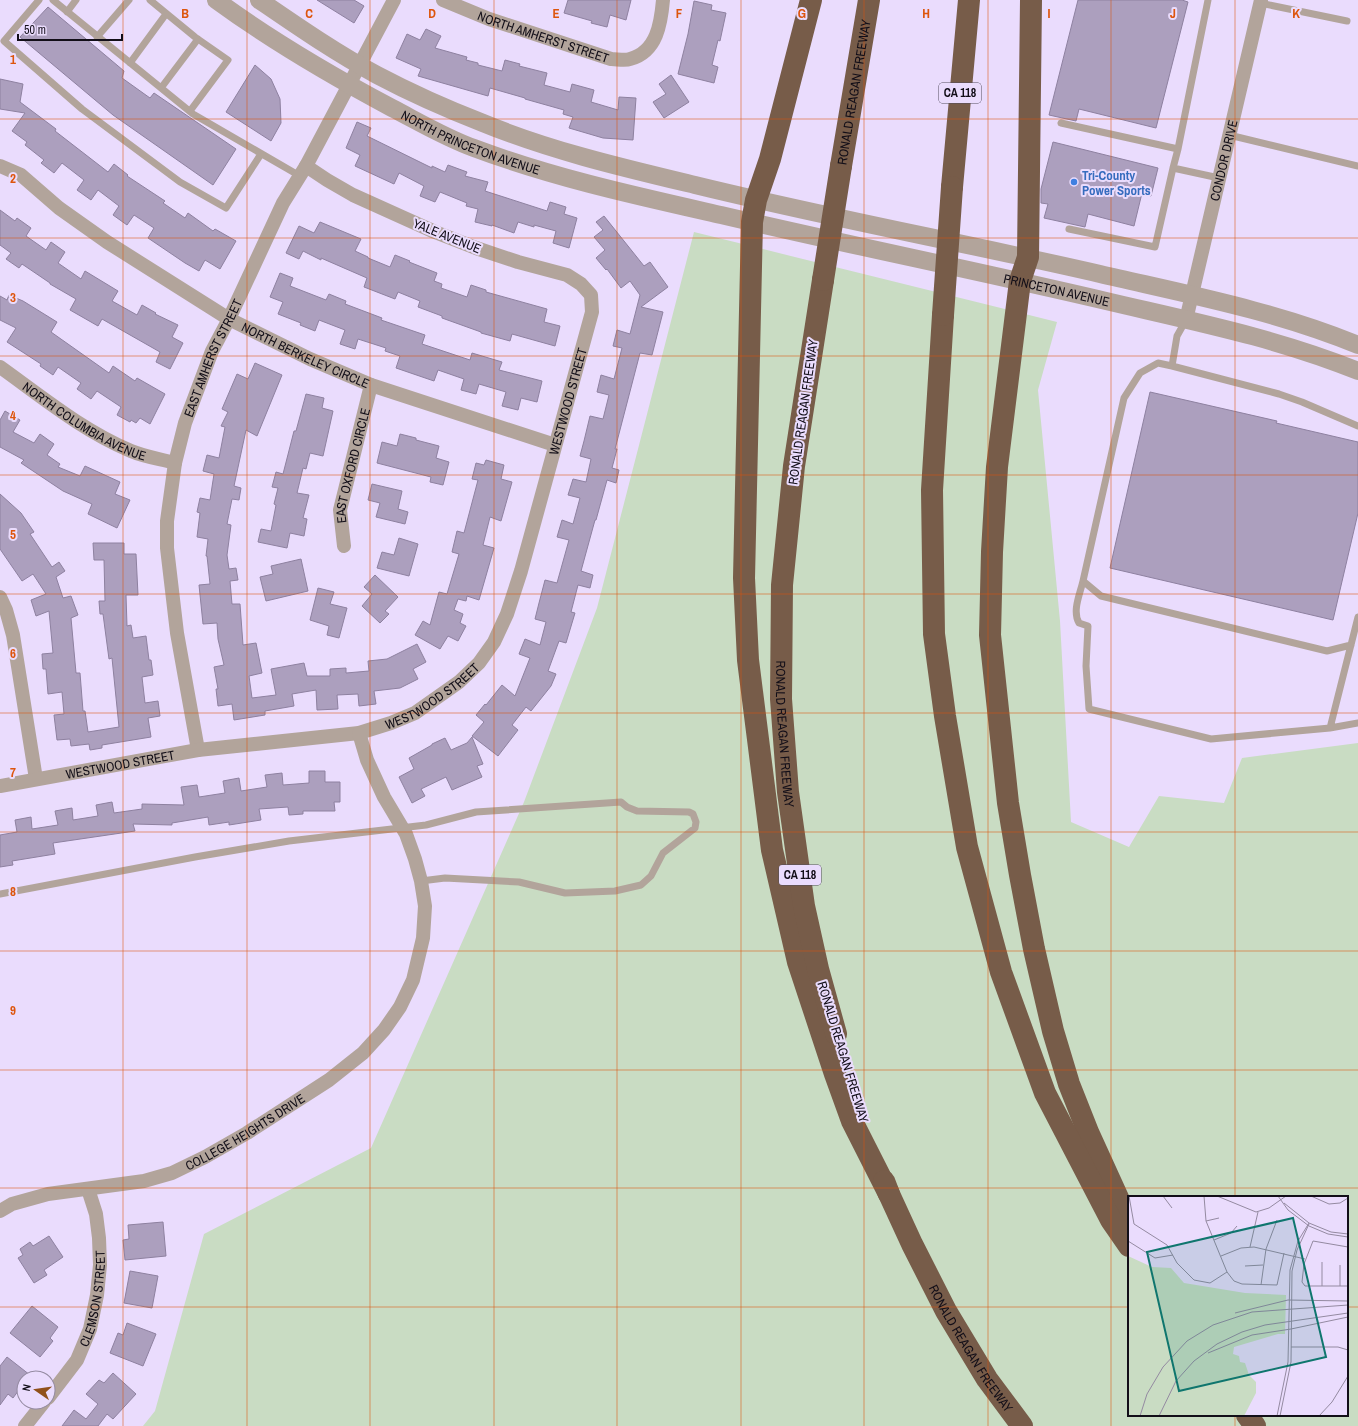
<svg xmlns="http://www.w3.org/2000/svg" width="1358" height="1426" viewBox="0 0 1358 1426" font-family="'Archivo Narrow',sans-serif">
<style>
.green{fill:#c9dcc3;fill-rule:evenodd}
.building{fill:#ac9fbe;stroke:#8e81a0}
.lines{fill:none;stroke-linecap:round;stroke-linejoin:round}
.service{stroke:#b2a49b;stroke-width:7}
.minor{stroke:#b2a49b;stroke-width:14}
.tertiary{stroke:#b2a49b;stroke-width:18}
.motorway{stroke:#775c49;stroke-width:22}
.motorway-bridge{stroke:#775c49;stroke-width:22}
.grid{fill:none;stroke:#dd550d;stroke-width:1;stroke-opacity:0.55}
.shop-dot{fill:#3f7fe0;stroke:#eadcfd;stroke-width:1.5}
.labels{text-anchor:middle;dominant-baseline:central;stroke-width:4;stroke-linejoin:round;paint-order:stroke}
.shield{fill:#eadcfd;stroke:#534c5d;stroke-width:1}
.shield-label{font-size:12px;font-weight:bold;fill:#120e18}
.street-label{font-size:13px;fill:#120e18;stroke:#eadcfd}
.shop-label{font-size:13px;font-weight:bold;fill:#366cbe;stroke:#eadcfd;text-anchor:start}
.inset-road{fill:none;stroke:#948aa1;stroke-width:1}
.view{fill:#0f766e;fill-opacity:0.15;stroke:#0f766e;stroke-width:2}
.inset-edge{fill:none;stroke:#120e18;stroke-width:2}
.grid-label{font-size:13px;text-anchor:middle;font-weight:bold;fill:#dd550d;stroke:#eadcfd;stroke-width:4;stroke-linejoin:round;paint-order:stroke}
</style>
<rect width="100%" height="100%" fill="#eadcfd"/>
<path class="green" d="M694 232 1057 322 1038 390 1060 621 1071 822 1129 847 1159 796 1224 803 1242 758 1358 743V1426H143L155 1411 204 1234 371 1148 524 802 597 608ZM1129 1197H1347V1415H1129Z"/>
<path class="building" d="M317 0H354L364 6 354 23Z
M568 0H631L626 20 610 15 607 27 591 23 592 21 564 13Z
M1078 0H1182L1188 2 1156 128 1079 109 1076 121 1049 115Z
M694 1 712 5 711 10 726 13 720 41 718 40 712 65 718 67 714 83 678 74 688 34Z
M48 7 124 71 122 78 150 98 154 93 236 149 213 185 113 115 20 37Z
M426 29 441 36 435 48 467 57 466 60 478 63V65L502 71 505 60 520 64 519 66 547 73 544 85 570 92 572 84 594 90 591 102 618 110 619 97 636 98 633 140 603 138 569 128 573 117 563 114 564 110 525 99V98L490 88 488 96 418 76 421 69 396 58 407 34 420 40Z
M255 65 271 79 280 99 281 123 271 141 226 112Z
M671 75 689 102 664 118 653 102 666 94 659 84Z
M0 79 23 84 20 102 56 129 55 131 108 172 114 164 128 175 127 176 165 201 163 203 185 218 188 213 213 231 215 229 236 241 220 269 205 260 199 271 185 263 148 238 154 228 134 215 127 225 113 215 119 206 98 190 91 200 77 190 84 180 62 163 54 173 41 163 44 160 25 145 27 142 12 131 25 113 0 109Z
M357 122 371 128 367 136 432 168V166L445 172 448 165 467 172 465 176 488 182 485 191 547 211 550 202 566 207 564 214 577 218 569 248 553 243 556 231 534 225V227L518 222 514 233 492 225V226L475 222 478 209 466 206 467 203 440 192 435 202 420 196 424 186 399 173 394 184 355 166 360 155 346 148Z
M1053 142 1158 168 1151 196 1142 193 1134 226 1088 214 1085 227 1044 218 1048 204 1041 203V189Z
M0 210 15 221 17 218 31 228 26 236 46 250 51 242 65 252 58 263 81 279 85 271 118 291 112 301 137 315 142 305 156 313 155 314 178 325 172 337 183 343 170 369 156 362 160 352 102 319 98 326 70 310 76 299 50 284V283L22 264 19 268 6 259 11 253 0 245Z
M604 216 644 266 650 262 668 287 641 307 663 312 652 355 640 353 615 449H617L612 468 619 470 616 483 607 480 596 520H595L581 571 593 575 590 588 578 585 571 612 575 613 566 643 559 641 548 671 556 674 551 686 531 711 526 707 512 725 518 730 498 756 472 736 484 722 476 715 485 704 486 705 502 685 515 696 530 658 519 654 525 639 540 645 546 622 535 619 539 603 545 580 557 583 569 540 557 537 562 520 573 524 580 498 568 495 573 479 586 482 591 459 580 456 584 441 590 416 603 419 609 395 597 392 601 375 614 379 622 348 613 346 617 330 630 334 640 295 630 281 621 288 607 269 606 270 596 258 605 250 594 237 603 230 596 222Z
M320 222 361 239 355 251 368 257V258L390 267 395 255 410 261 409 262 437 273 434 281 442 284 441 288 467 297 471 285 486 290V292L547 309 544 322 560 326 555 346 512 334 510 341 481 333V332L442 318V316L418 307 420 301 398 292 395 299 364 287 367 278 321 258V260L303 251 299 259 286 253 299 226 314 233Z
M280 273 293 278 290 286 326 300 329 294 346 301 345 304 382 318 381 320 425 335 422 344 470 360 472 353 502 362 499 370 542 381 537 402 521 398 518 410 502 406 506 392 479 384 476 394 461 390 464 379 438 370 434 381 396 368 400 356 385 351 386 348 358 339 355 349 340 344 345 330 319 320 315 331 300 325 301 323 278 314 283 302 270 297Z
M9 295 23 301 57 322 51 332 109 373 113 366 135 381 137 378 165 394 150 424 140 418 136 423 131 420 130 422 117 415 121 407 97 391 91 399 77 389 81 383 58 367 53 375 40 366 41 364 7 342 16 328 0 320V296L7 300Z
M255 363 282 375 257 436 246 430 234 486 241 488 239 500 232 499 227 524 231 525 227 555 229 569 236 568 238 580 230 581 232 604H240L243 645 256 643 262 673 249 676 252 698 276 695 271 669 304 663 307 676H330V669L346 668V673L369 671 368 661 387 659 417 644 426 662 413 669 418 679 400 688 374 691 376 704 359 706 358 694 337 695 338 709 317 710 316 690 292 694 294 706 265 711V715L234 720 232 704 218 706 216 689H218L214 667 224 665 218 639 217 623 203 624 199 585 210 584 207 556H206L208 539 197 537 200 513 197 512 200 498 210 500 214 474 203 471 207 455 219 458 225 427 221 426 228 412 222 409 237 374 248 379Z
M1150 392 1277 421 1276 423 1358 442V513L1333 620 1110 568Z
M306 394 324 398 322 408 333 411 323 456 310 453 306 469 303 468 297 493 309 495 303 518 307 519 304 536 290 533 287 548 258 542 261 529 271 531 276 505 274 504 278 488 272 487 276 472 283 474 294 431H296Z
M5 411 20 420 13 432 34 443 40 434 54 444 47 455 60 464 58 467 80 476 85 466 120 482 115 494 130 500 117 528 88 514 92 504 63 491 21 463 24 460 0 447V420Z
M400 434 416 438V440L439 446 436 458 449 462 443 485 430 482 431 477 377 463 382 442 397 446Z
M486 460 504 465 501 479 512 482 501 521 490 517 483 545 494 548 479 600 467 596 466 601 458 599 454 610 463 614 460 623 466 626 458 641 448 636 440 649 415 635 423 621 430 625 439 592 447 594 459 554 452 552 457 531 464 533 478 480 472 479 476 463 484 465Z
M372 484 402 491 398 509 408 512 405 524 376 517 380 503 368 500Z
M0 494 21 513 34 532 30 534 52 567 59 562 65 571 56 577 63 598 71 596 78 615 71 618 76 673H80L83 711H85L88 732 119 727 112 658 109 659 103 614H100L99 601H105L104 560H94L93 543H124V554H136L138 595H126L127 626 131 625 133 638 146 636 149 660H151L153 675 142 677 145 703 158 701 160 716 148 718 151 737 102 745V748L90 750 89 744 71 746 70 739 57 740 54 715 64 714 62 692 48 694 46 669H43L42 654 53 653 49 611 36 616 31 600 46 594 33 574 22 581 0 549Z
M399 538 418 544 409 576 377 568 382 552 394 555Z
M301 559 308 591 266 601 260 577 273 574 271 566Z
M375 575 398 597 385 611 389 614 380 623 362 606 372 594 364 587Z
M318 588 334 592 330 604 347 608 339 638 327 635 329 626 310 620Z
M472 737 483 764 477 766 482 777 452 790 446 777 421 789 425 796 412 803 399 777 414 769 409 758 432 745V744L445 738 451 750 467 743Z
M309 771H325V782H340V802H334L335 811H303V814L289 815 288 807 259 809 261 820 229 825V822L209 825 208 817 172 823V825L133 824 135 831 53 843 55 854 12 861 13 865 0 867V835L17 832 15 820 31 817 32 829 58 825 55 811 72 808 73 820 98 816 96 805 112 802 114 813 142 809V804L184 805 181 787 197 785 199 797 225 793 223 781 239 778 241 791 267 787 265 775 282 773 283 785 309 783Z
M163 1222 166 1256 125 1260 123 1240 129 1239 128 1225Z
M49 1236 63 1257 44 1270 47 1275 34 1283 18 1258 23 1255 20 1249 30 1242 33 1246Z
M130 1271 158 1276 152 1308 124 1303Z
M32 1306 58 1327 50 1338 53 1341 40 1357 10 1333Z
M127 1323 156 1334 143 1366 110 1353 118 1333 123 1335Z
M7 1357 30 1375 28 1378H24V1383L13 1398 8 1394 0 1405V1366Z
M113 1373 136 1394 113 1419 107 1414 98 1426H62L74 1410 86 1419 98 1404 86 1394 99 1380 104 1383Z"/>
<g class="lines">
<path class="service" d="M39 0 4 41 82 109 180 182 226 208 261 154
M53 0 193 114 300 176
M150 0 195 37 228 60 190 111
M1260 3 1347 21
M67 12 76 0
M97 37 129 0
M130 63 166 14
M161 88 198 39
M1061 123 1178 149 1208 0
M1229 135 1358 166
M1173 168 1178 149
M1069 229 1155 247 1173 168 1219 178
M1172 366 1177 336 1186 320
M1083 581C1080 594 1072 611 1079 623L1088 626 1086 666 1089 709 1211 739 1330 728
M1358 617 1330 728 1358 723
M1351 645 1327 651 1101 596 1083 581 1124 398 1140 373 1158 363 1172 366 1279 394 1302 402 1358 426
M0 894 195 857 289 841 426 825 476 812 621 802 627 807 637 811 689 812 693 814 696 822 695 828 663 853 651 876 641 885 615 891 565 893 519 882 445 878 421 881"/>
<g class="minor">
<path id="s1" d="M443 0 489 19 611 59C617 59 625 61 630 59 657 52 661 23 663 0"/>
<path id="s2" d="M0 166 21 175 59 208 107 242 229 319 310 359 371 385 555 445"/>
<path id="s3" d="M1186 320 1261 0"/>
<path id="s4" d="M0 367C42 397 83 431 131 451 145 457 161 459 175 463"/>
<path id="s5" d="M344 546 340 510 371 385"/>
<path d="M0 597 6 610 13 635 36 779"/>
<path id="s6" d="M198 750 177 633 167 548V521L175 463 185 423 212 351 229 319 283 203 306 166 394 0"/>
<path id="s7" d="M0 786 198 750 359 733 391 723 415 713 459 682 479 663 494 642 507 614 521 571 592 312 591 295 581 284 567 275 518 262 476 248 435 232 353 195 327 180 306 166"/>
<path id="s8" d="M0 1211 12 1204 48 1194 144 1181 172 1173 205 1157 247 1133 329 1080 363 1053 384 1030 400 1007 413 980 423 938 425 906 421 881 415 859 406 834 384 797 367 760 359 733"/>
<path id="s9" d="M48 1398 77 1360 90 1329 97 1295 100 1265 99 1238 96 1214 88 1189"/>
<path d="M25 1426 44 1402"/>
</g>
<g class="tertiary">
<path id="s10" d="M216 0C272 41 332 76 392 108 419 122 446 138 474 148 554 178 637 196 721 215 849 245 978 271 1106 301 1191 321 1277 338 1358 371"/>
<path d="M259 0C297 26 336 53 377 75 411 93 447 109 483 123 551 151 624 168 695 185 830 218 965 243 1100 274 1186 294 1276 311 1358 345"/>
</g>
<g class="motorway">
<path d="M811 0 770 159 756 200 752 222 744 578 748 660 772 850 798 962 835 1074 852 1121 889 1194"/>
<path d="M1031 0 1028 257 1020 281 997 467 992 552 990 635 1008 803 1020 875 1034 949 1053 1031 1069 1084 1088 1132 1129 1222"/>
<path id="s11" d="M841 166 869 0"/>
<path d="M952 187 969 0"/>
<path id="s12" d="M823 280 794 466 782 585 781 699 788 792 804 906 818 969 836 1034"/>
<path d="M943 315 932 490 934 634 945 716 967 847 1001 972 1045 1093 1111 1220 1129 1246"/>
<path id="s13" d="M884 1181 889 1194 912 1244 946 1311 987 1379 1022 1426"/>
<path d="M1247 1415 1255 1426"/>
</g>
<path class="motorway-bridge" d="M823 280 841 166
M943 315 952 187"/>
</g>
<path class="grid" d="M123 0V1426M247 0V1426M370 0V1426M494 0V1426M617 0V1426M741 0V1426M864 0V1426M988 0V1426M1111 0V1426M1235 0V1197M0 119H1358M0 238H1358M0 356H1358M0 475H1358M0 594H1358M0 713H1358M0 832H1358M0 951H1358M0 1070H1358M0 1188H1358M0 1307H1129M1347 1307H1358M1235 1415V1426"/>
<circle class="shop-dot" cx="1074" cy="182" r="4"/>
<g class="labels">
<g class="shield">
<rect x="939" y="83" width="42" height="20" rx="3"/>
<rect x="779" y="865" width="42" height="20" rx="3"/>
</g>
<g class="shield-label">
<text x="960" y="93">CA 118</text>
<text x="800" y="875">CA 118</text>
</g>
<g class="street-label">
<text stroke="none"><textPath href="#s1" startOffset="107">NORTH AMHERST STREET</textPath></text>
<text stroke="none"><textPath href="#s11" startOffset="75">RONALD REAGAN FREEWAY</textPath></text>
<text stroke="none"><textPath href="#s10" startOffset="293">NORTH PRINCETON AVENUE</textPath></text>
<text stroke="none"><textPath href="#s3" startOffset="164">CONDOR DRIVE</textPath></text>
<text transform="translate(447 236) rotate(22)">YALE AVENUE</text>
<text stroke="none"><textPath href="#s10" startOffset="898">PRINCETON AVENUE</textPath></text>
<text stroke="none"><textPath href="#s2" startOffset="361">NORTH BERKELEY CIRCLE</textPath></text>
<text stroke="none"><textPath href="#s6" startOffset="402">EAST AMHERST STREET</textPath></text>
<text stroke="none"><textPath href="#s7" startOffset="782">WESTWOOD STREET</textPath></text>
<text transform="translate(803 412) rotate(-82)">RONALD REAGAN FREEWAY</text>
<text stroke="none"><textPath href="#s4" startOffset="101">NORTH COLUMBIA AVENUE</textPath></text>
<text stroke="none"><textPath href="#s5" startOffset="82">EAST OXFORD CIRCLE</textPath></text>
<text stroke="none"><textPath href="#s7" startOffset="446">WESTWOOD STREET</textPath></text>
<text stroke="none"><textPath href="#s12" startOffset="457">RONALD REAGAN FREEWAY</textPath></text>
<text stroke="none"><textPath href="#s7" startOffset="122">WESTWOOD STREET</textPath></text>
<text transform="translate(843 1052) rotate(73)">RONALD REAGAN FREEWAY</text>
<text stroke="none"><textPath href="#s8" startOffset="261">COLLEGE HEIGHTS DRIVE</textPath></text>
<text stroke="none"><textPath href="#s9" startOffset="112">CLEMSON STREET</textPath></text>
<text stroke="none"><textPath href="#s13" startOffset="189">RONALD REAGAN FREEWAY</textPath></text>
</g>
<g class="shop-label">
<text x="1082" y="175">Tri-County<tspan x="1082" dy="15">Power Sports</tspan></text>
</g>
</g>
<g transform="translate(1128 1196)">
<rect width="220" height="220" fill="#eadcfd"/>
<path d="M0 60 24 71 43 72 56 87 117 97 158 99 157 138H150L106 151 105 158 111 160 112 166 117 167 121 179 128 186V197L116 220H0Z" fill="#c9dcc3"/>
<path class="inset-road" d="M1 0 6 28 39 49 49 67 66 84 82 87 99 76M35 0 44 12M76 0 78 25 99 76 106 85 114 88 149 89 156 57M89 0 128 16 141 12 158 0M150 0 160 14 181 30 200 38 220 41M183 0 201 8 212 7 220 2M156 7 181 27 203 36 220 38M78 25 91 22M86 44 103 37 109 30M0 45 27 62 45 59M122 51 130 16M220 51 185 45 176 68 174 86 177 90H220M93 60 113 52 126 51 177 63M212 69V90M117 70 135 69M133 89 138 53 149 24M194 90V66M107 117 160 104 220 105M163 151H210L220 154M80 157 124 139 163 133 220 121M12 220 19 198 35 171 59 145 85 129 124 116 220 109M31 220 48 185 66 165 89 148 114 136 137 129 220 117M149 220 160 166 162 74 170 45 181 27M152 220 163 166 164 75 169 54 181 28M191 220 204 206 220 180"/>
<path class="view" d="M165 22 198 161 51 195 19 56Z"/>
<rect width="220" height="220" class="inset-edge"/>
</g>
<g class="grid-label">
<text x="185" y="18">B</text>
<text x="309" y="18">C</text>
<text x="432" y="18">D</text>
<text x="556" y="18">E</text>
<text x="679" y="18">F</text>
<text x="802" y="18">G</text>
<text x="926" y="18">H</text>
<text x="1049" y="18">I</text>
<text x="1173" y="18">J</text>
<text x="1296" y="18">K</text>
<text x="13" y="64">1</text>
<text x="13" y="183">2</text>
<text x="13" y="302">3</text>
<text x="13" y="420">4</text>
<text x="13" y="539">5</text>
<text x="13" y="658">6</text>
<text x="13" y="777">7</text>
<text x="13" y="896">8</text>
<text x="13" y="1015">9</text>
</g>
<g transform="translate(36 1390) rotate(283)"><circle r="19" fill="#eadcfd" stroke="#948aa1"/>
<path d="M0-3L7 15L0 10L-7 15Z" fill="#90501a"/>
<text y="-6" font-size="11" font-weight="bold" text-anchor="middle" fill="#120e18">N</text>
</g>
<path d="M18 34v6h104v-6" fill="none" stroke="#120e18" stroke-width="2"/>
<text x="24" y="34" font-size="12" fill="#120e18" stroke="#eadcfd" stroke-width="3" paint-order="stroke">50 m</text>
</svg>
